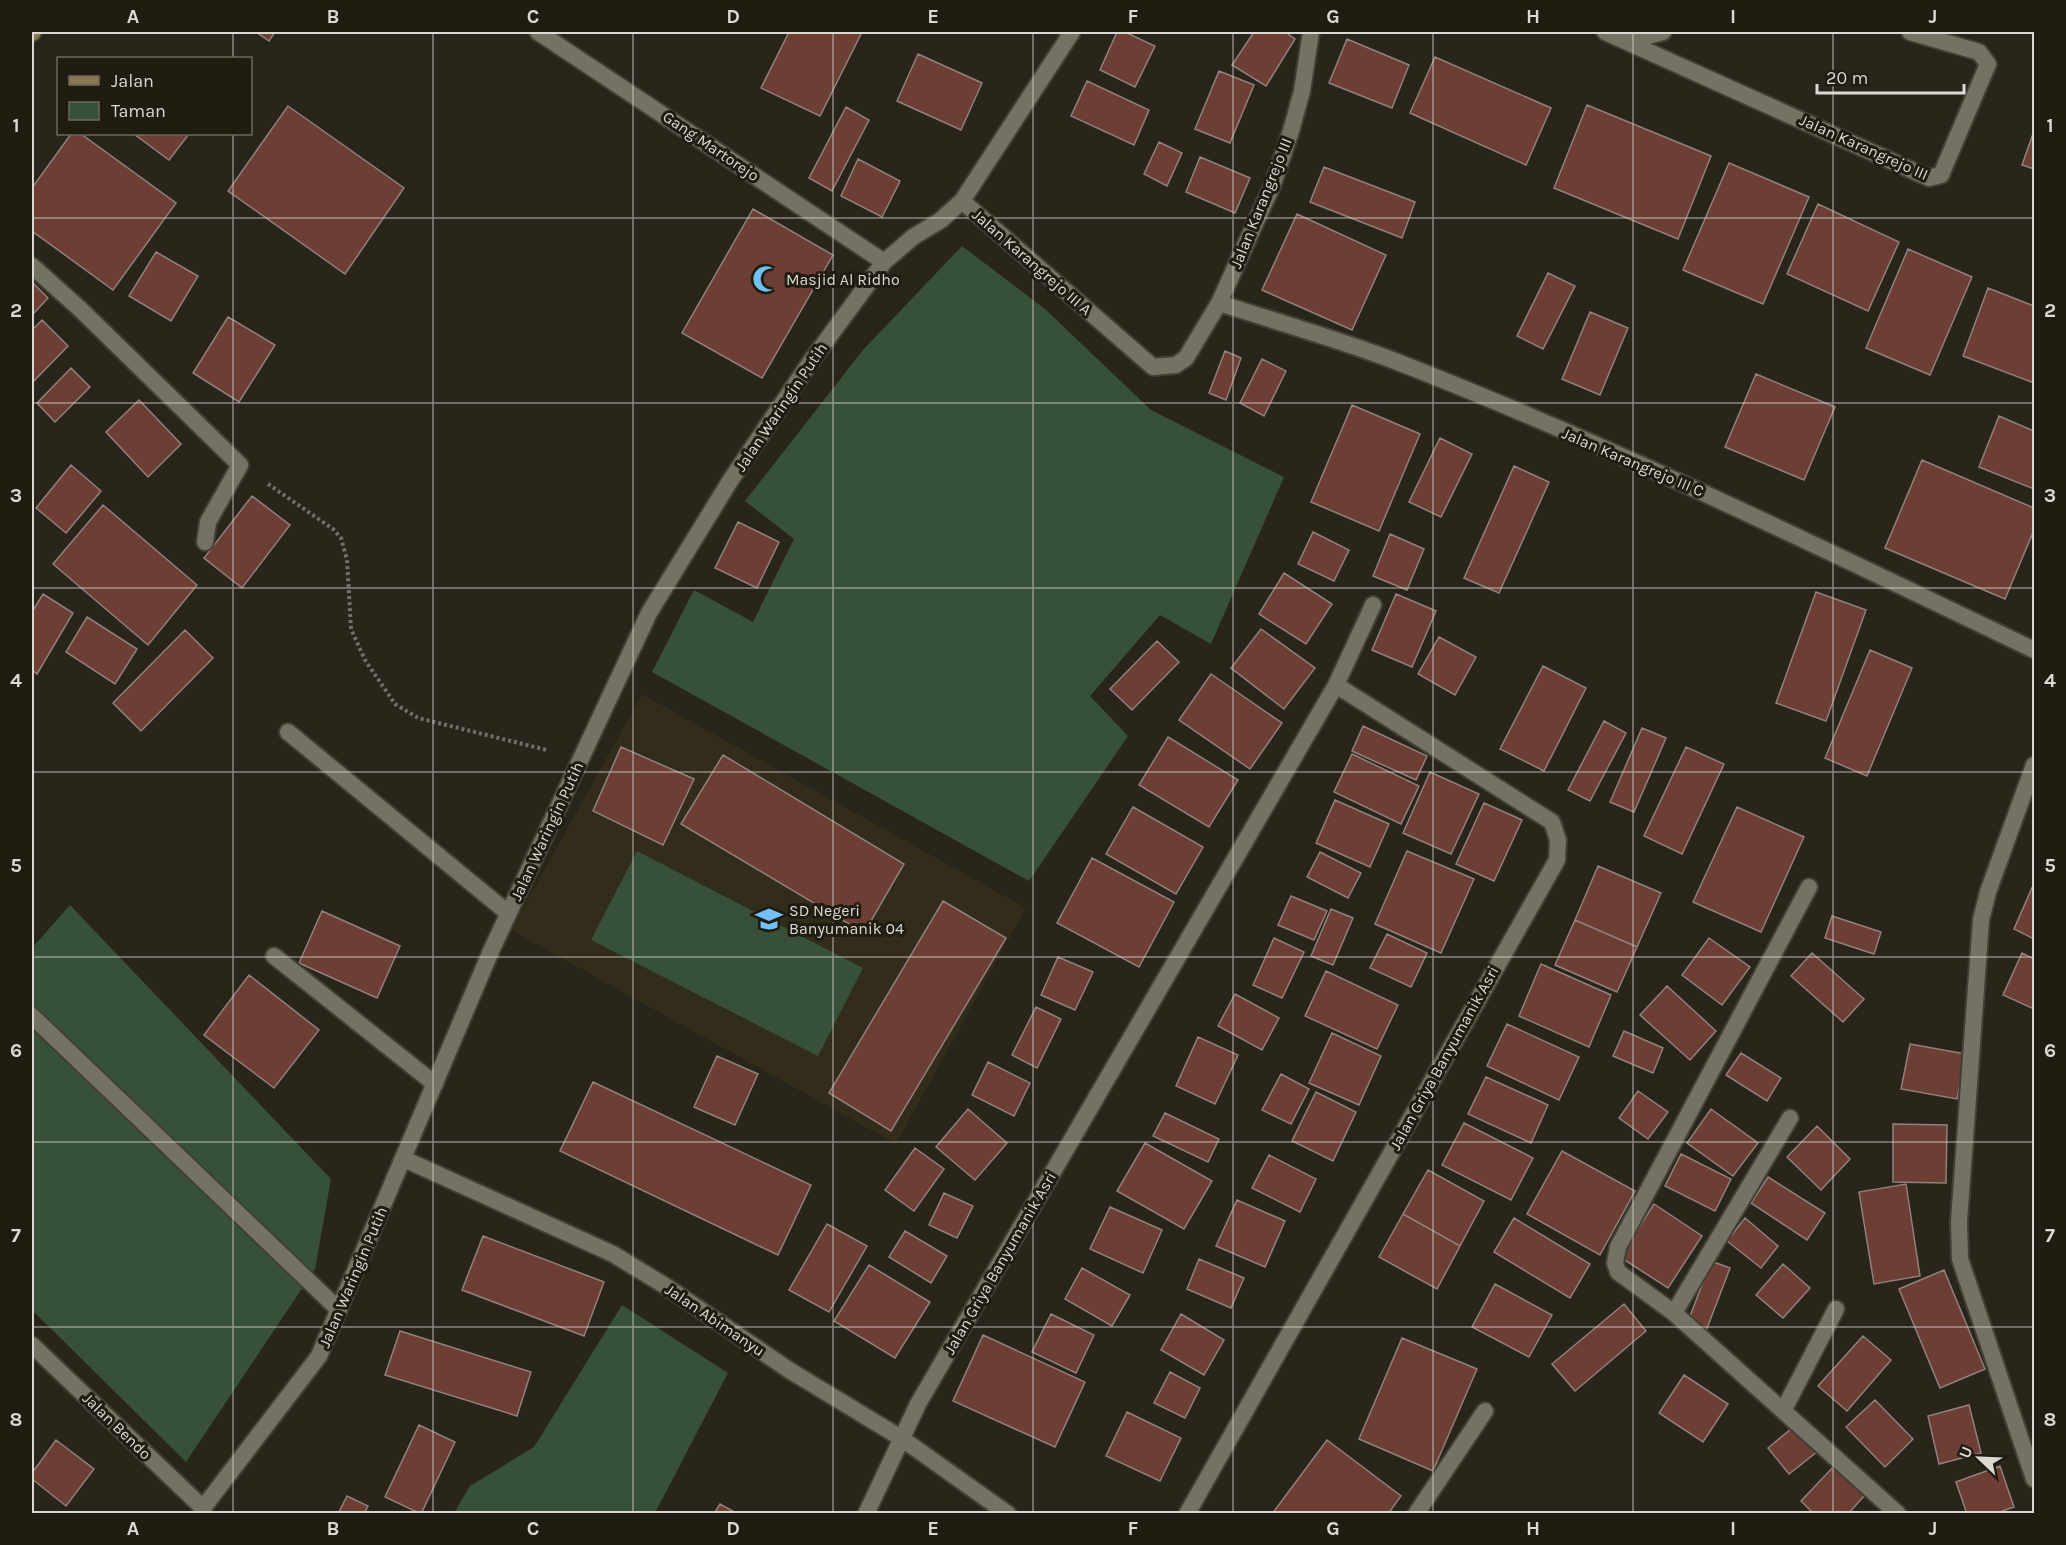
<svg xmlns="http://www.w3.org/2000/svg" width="2066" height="1545" viewBox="0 0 2066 1545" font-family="Karla,sans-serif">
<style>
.built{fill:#322c1a}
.green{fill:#365138}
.building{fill:#6c3e34;stroke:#91807d;stroke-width:1.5}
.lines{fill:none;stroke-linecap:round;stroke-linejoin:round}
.service-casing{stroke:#423f36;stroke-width:20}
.minor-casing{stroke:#423f36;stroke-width:20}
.secondary-casing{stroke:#423f36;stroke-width:20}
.path{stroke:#736f66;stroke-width:4;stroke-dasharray:3 3;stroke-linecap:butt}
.service{stroke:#757163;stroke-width:16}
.minor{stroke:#757163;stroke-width:16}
.secondary{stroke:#877852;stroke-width:16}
.grid{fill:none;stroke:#dcd9d2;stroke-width:1.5;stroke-opacity:0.55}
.labels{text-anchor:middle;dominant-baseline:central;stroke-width:6;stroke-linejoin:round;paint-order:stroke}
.street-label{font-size:16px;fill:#dcd9d2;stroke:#201c11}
.poi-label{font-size:16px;fill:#dcd9d2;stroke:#201c11;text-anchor:start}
.neatline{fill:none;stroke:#dcd9d2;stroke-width:2}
.grid-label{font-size:20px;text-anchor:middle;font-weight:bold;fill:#dcd9d2}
</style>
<rect width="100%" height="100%" fill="#29251a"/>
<path class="built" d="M642 694 1026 908 896 1144 511 930Z"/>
<path class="green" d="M962 246 1045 309 1151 410 1284 477 1211 644 1160 615 1090 696 1128 736 1029 881 652 672 694 590 753 622 794 539 745 501 863 350Z
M637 851 863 968 818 1056 591 940Z
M70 905 331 1179 315 1269 186 1462 32 1310V948Z
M622 1305 728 1373 655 1513H454L470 1486 534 1447Z"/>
<path class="building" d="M256 32H275L269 41Z
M789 32H862L820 116 761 88Z
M1117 32H1125L1155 46 1135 87 1100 70Z
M1254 32H1285L1295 39 1266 86 1232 65Z
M1347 39 1409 65 1392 108 1329 83Z
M918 54 982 83 961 130 897 101Z
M1435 57 1551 108 1526 165 1410 113Z
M1219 71 1254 85 1230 143 1195 129Z
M1087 81 1149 110 1134 145 1071 116Z
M1587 105 1711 156 1678 239 1554 188Z
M288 106 404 188 345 274 228 191Z
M846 107 869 120 832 191 809 178Z
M2034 131V169L2022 165Z
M71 134H81L176 203 113 290 32 231V188Z
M134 134H189L169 160Z
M1159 142 1182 153 1167 186 1144 174Z
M1200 157 1250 178 1235 213 1186 192Z
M858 159 900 181 882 217 841 196Z
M1729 163 1809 197 1763 304 1683 270Z
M1324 167 1415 202 1402 238 1310 202Z
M1818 204 1899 242 1868 311 1787 274Z
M753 209 833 255 762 378 682 333Z
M1297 214 1386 255 1352 330 1262 290Z
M1908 249 1972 277 1930 375 1866 348Z
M156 252 198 276 171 321 129 296Z
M1548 273 1575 286 1543 349 1517 336Z
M32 282 48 298 32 315Z
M1988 288 2034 306V383L1963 356Z
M1590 312 1628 328 1600 395 1562 379Z
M228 317 275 345 239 402 193 373Z
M42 320 68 346 32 383V330Z
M1225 351 1241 358 1226 400 1209 393Z
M1262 359 1286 371 1264 416 1240 403Z
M71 368 90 387 55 422 37 403Z
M1756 374 1835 407 1804 480 1725 447Z
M139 400 181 444 148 477 106 432Z
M1352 405 1420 434 1379 531 1311 502Z
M1999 416 2034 431V489L1979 467Z
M1440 438 1472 454 1441 517 1409 502Z
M1922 460 2034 508V530L2005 599 1885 548Z
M71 465 101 491 66 533 36 508Z
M1514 466 1549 482 1499 593 1464 578Z
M252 496 290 525 242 588 204 558Z
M103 505 197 585 148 645 53 564Z
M738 522 779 542 757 588 715 568Z
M1313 532 1349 550 1334 581 1298 564Z
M1390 534 1424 549 1407 590 1373 576Z
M1284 573 1332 604 1306 644 1259 614Z
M1816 592 1866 610 1826 721 1776 703Z
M43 594 73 613 37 674 32 670V612Z
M1396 594 1436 611 1412 667 1372 650Z
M87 617 137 649 115 684 66 652Z
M1261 629 1315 668 1284 709 1231 668Z
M185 630 213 658 141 731 113 703Z
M1439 637 1476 657 1455 695 1418 674Z
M1157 641 1179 662 1132 710 1110 689Z
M1870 650 1912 668 1867 776 1825 758Z
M1543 666 1586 688 1544 771 1500 749Z
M1211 674 1282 723 1250 769 1179 720Z
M1604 721 1626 733 1590 801 1568 790Z
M1363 726 1427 756 1416 780 1352 751Z
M1642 728 1666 738 1634 812 1610 802Z
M1168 737 1238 780 1209 827 1139 785Z
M621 747 694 779 663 845 593 811Z
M1686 747 1724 764 1682 854 1644 836Z
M1352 754 1419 786 1401 824 1334 792Z
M723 755 904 864 864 933 681 824Z
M1430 772 1479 794 1451 854 1403 833Z
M1335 800 1389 824 1370 867 1316 843Z
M1484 803 1522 820 1494 881 1456 864Z
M1133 807 1203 847 1176 894 1106 854Z
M1737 807 1804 837 1761 932 1693 902Z
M1407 851 1474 879 1441 953 1375 924Z
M1320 852 1361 873 1348 898 1307 877Z
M1092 858 1174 902 1139 967 1057 923Z
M1598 866 1661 893 1637 947 1575 920Z
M2034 883V939L2014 929Z
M1291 896 1327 911 1314 940 1278 925Z
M943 901 1006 938 891 1131 829 1093Z
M1331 909 1353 918 1333 965 1311 956Z
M322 911 400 946 377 998 299 963Z
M1832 916 1881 932 1874 954 1825 938Z
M1575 920 1637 947 1617 992 1555 965Z
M1387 934 1427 953 1411 987 1370 968Z
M1274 938 1304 952 1282 998 1253 985Z
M1709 938 1750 967 1722 1005 1682 975Z
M1812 953 1864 999 1843 1022 1791 976Z
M2022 953 2034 959V1009L2003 995Z
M1058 957 1093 972 1075 1010 1041 995Z
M1541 964 1611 995 1589 1047 1519 1016Z
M1326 971 1398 1005 1377 1049 1305 1016Z
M249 975 319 1030 274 1088 204 1035Z
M1667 986 1716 1031 1690 1060 1640 1015Z
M1235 994 1279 1018 1262 1050 1218 1026Z
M1036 1007 1061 1019 1037 1068 1012 1055Z
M1507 1024 1579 1057 1559 1100 1487 1066Z
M1624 1031 1663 1048 1653 1073 1613 1056Z
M1332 1033 1381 1056 1359 1105 1309 1083Z
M1198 1037 1238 1055 1215 1104 1176 1086Z
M1910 1044 1966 1054 1957 1099 1901 1089Z
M1741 1053 1781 1078 1767 1101 1726 1075Z
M717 1056 758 1074 735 1125 694 1107Z
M988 1062 1030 1083 1014 1116 972 1095Z
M1281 1074 1309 1089 1291 1124 1262 1110Z
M1486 1077 1548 1105 1531 1143 1468 1114Z
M593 1082 811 1185 778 1255 560 1151Z
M1638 1091 1668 1112 1648 1139 1619 1118Z
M1316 1092 1356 1112 1333 1161 1292 1141Z
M968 1109 1007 1143 975 1180 936 1147Z
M1711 1109 1758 1143 1733 1176 1687 1143Z
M1165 1113 1219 1139 1208 1162 1153 1136Z
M1464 1123 1533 1158 1511 1200 1442 1165Z
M1893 1124 1947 1125 1946 1183 1893 1182Z
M1817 1126 1850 1159 1821 1190 1787 1157Z
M1145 1143 1212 1181 1184 1229 1117 1191Z
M915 1148 944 1169 914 1211 885 1190Z
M1562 1151 1635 1191 1600 1255 1527 1214Z
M1681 1154 1731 1179 1715 1211 1665 1186Z
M1269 1155 1316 1179 1300 1212 1252 1188Z
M1428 1170 1484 1201 1460 1246 1403 1214Z
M1768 1177 1825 1213 1807 1240 1751 1203Z
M1906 1184 1920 1276 1874 1284 1859 1192Z
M944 1193 973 1206 957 1238 929 1225Z
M1237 1200 1285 1221 1265 1267 1216 1246Z
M1654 1204 1702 1236 1668 1288 1620 1257Z
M1110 1207 1162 1230 1143 1273 1090 1249Z
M1403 1214 1460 1246 1437 1289 1379 1257Z
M1514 1218 1590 1264 1570 1298 1494 1252Z
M1745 1218 1778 1246 1761 1268 1727 1241Z
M827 1224 867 1246 829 1312 789 1290Z
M905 1231 947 1256 931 1283 889 1257Z
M483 1236 604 1282 584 1336 462 1290Z
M1199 1259 1244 1278 1231 1308 1187 1289Z
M1711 1261 1730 1268 1706 1331 1687 1324Z
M1783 1264 1810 1288 1783 1318 1756 1295Z
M869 1265 930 1302 895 1358 834 1321Z
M1082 1268 1130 1295 1112 1326 1065 1299Z
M1944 1270 1985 1369 1940 1388 1899 1289Z
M1495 1284 1552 1315 1529 1357 1472 1327Z
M1624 1304 1646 1331 1575 1391 1552 1364Z
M1051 1314 1094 1335 1076 1373 1032 1352Z
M1181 1314 1224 1340 1204 1375 1161 1350Z
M400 1331 531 1372 517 1416 385 1375Z
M983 1335 1085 1382 1055 1447 953 1401Z
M1863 1336 1891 1360 1847 1411 1818 1386Z
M1402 1338 1477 1369 1433 1471 1359 1439Z
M1170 1372 1200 1388 1185 1418 1154 1403Z
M1684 1375 1728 1404 1703 1442 1659 1413Z
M1875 1400 1913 1439 1885 1467 1846 1427Z
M1969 1405 1981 1453 1939 1464 1928 1416Z
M1127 1412 1181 1438 1160 1481 1106 1456Z
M1797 1424 1818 1451 1789 1474 1768 1448Z
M419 1425 455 1442 421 1514 385 1497Z
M56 1440 94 1469 66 1506 32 1479V1473Z
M1327 1440 1401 1496 1388 1514H1272Z
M1835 1465 1865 1495 1848 1514H1814L1801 1501Z
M2000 1466 2014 1507 1994 1514H1967L1956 1482Z
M347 1496 368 1506 364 1514H338Z
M720 1504 738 1514H714Z"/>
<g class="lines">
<defs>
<path id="service" d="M274 956 435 1084"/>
<path id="minor" d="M538 32 884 262
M1605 32 1929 178 1941 175 1988 64 1979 52 1910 32
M1629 41 1663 32
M962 201 1153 367 1176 365 1186 358 1219 303 1273 184 1291 131 1302 91 1311 32
M32 266 79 308 240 465 208 522 205 542
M1219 303C1277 322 1338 339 1395 361 1613 446 1824 549 2034 650
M1336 685 1373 605
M288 732 508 913
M2034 765 1988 892 1981 920 1959 1221 1960 1259 2034 1479
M1809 887 1618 1247 1615 1263 1618 1272 1674 1313 1898 1514
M32 1016 339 1310
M404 1159 613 1254 667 1287 789 1370 901 1438 1008 1514
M1674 1313 1790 1118
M32 1345 203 1508
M1783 1411 1836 1309
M203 1508 319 1356 491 951 649 613 730 481 809 364 884 262 913 237 941 220 962 201 1072 32
M866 1514 918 1404 1336 685 1552 822 1558 840 1557 860 1187 1514
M1416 1514 1485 1411"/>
<path id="secondary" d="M32 33 33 32"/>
</defs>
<use href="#service" class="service-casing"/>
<use href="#minor" class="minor-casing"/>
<use href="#secondary" class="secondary-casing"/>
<path class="path" d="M268 484 333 529 341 538 347 560 351 629 365 660 395 704 418 718 547 750"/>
<use href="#service" class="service"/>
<use href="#minor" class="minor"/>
<use href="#secondary" class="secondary"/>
</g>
<path class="grid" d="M233 32V58M433 32V1514M633 32V1514M833 32V1514M1033 32V1514M1233 32V1514M1433 32V1514M1633 32V1514M1833 32V1514M233 134V1514M32 218H2034M32 403H2034M32 588H2034M32 772H2034M32 957H2034M32 1142H2034M32 1327H2034"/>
<defs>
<symbol id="mosque-bare" viewBox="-9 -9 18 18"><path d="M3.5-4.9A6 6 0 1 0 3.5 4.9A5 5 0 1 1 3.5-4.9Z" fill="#71c1f5" stroke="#201c11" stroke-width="2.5" paint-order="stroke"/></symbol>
<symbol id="school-bare" viewBox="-9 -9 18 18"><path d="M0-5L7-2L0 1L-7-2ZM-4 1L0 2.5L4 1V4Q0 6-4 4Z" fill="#71c1f5" stroke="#201c11" stroke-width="2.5" paint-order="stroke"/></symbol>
</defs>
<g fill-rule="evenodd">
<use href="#mosque-bare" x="747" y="260" width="38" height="38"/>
<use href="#school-bare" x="750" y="900" width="38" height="38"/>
</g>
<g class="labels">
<g class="street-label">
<text transform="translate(711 146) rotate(34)">Gang Martorejo</text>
<text transform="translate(1864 147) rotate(24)">Jalan Karangrejo III</text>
<text transform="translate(1261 203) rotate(-68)">Jalan Karangrejo III</text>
<text transform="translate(1032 262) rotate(41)">Jalan Karangrejo III A</text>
<text transform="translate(781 407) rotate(-56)">Jalan Waringin Putih</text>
<text transform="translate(1633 462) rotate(23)">Jalan Karangrejo III C</text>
<text transform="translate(547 831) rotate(-65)">Jalan Waringin Putih</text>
<text transform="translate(1444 1058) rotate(-61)">Jalan Griya Banyumanik Asri</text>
<text transform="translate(1000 1263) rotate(-60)">Jalan Griya Banyumanik Asri</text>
<text transform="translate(353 1277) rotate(-67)">Jalan Waringin Putih</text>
<text transform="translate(715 1320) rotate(34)">Jalan Abimanyu</text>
<text transform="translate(117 1426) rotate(44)">Jalan Bendo</text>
</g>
<g class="poi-label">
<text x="786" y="279">Masjid Al Ridho</text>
<text x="789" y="910">SD Negeri<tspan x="789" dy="18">Banyumanik 04</tspan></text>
</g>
</g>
<rect width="2066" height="1545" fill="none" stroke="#201c11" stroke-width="66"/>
<rect x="57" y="57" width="195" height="78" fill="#201c11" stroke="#6b685e" stroke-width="1.5"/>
<rect x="69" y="76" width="30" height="9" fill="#877852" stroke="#6b685e" stroke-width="1.5"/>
<text x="111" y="87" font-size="18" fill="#dcd9d2">Jalan</text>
<rect x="69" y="102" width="30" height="18" fill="#365138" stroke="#6b685e" stroke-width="1.5"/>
<text x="111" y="117" font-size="18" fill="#dcd9d2">Taman</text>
<g transform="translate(1979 1458) rotate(293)" stroke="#201c11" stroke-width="4.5" paint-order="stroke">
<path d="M0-4.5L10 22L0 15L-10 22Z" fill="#dcd9d2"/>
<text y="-9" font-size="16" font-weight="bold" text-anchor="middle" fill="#dcd9d2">U</text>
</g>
<path d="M1817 84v9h147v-9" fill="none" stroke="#dcd9d2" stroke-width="3"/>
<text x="1826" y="84" font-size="18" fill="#dcd9d2" stroke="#201c11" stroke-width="4.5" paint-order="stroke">20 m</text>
<rect x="33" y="33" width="2000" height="1479" class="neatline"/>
<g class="grid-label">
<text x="133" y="23">A</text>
<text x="333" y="23">B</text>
<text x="533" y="23">C</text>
<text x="733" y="23">D</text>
<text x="933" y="23">E</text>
<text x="1133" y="23">F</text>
<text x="1333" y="23">G</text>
<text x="1533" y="23">H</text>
<text x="1733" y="23">I</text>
<text x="1933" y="23">J</text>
<text x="16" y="132">1</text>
<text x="2050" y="132">1</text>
<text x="16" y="317">2</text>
<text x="2050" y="317">2</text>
<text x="16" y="502">3</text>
<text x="2050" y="502">3</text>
<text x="16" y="687">4</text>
<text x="2050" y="687">4</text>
<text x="16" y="872">5</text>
<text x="2050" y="872">5</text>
<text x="16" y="1057">6</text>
<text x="2050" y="1057">6</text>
<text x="16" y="1242">7</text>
<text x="2050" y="1242">7</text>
<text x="16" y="1426">8</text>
<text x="2050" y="1426">8</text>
<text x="133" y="1535">A</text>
<text x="333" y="1535">B</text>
<text x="533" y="1535">C</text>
<text x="733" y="1535">D</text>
<text x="933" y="1535">E</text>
<text x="1133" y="1535">F</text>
<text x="1333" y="1535">G</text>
<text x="1533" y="1535">H</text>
<text x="1733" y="1535">I</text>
<text x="1933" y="1535">J</text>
</g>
</svg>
